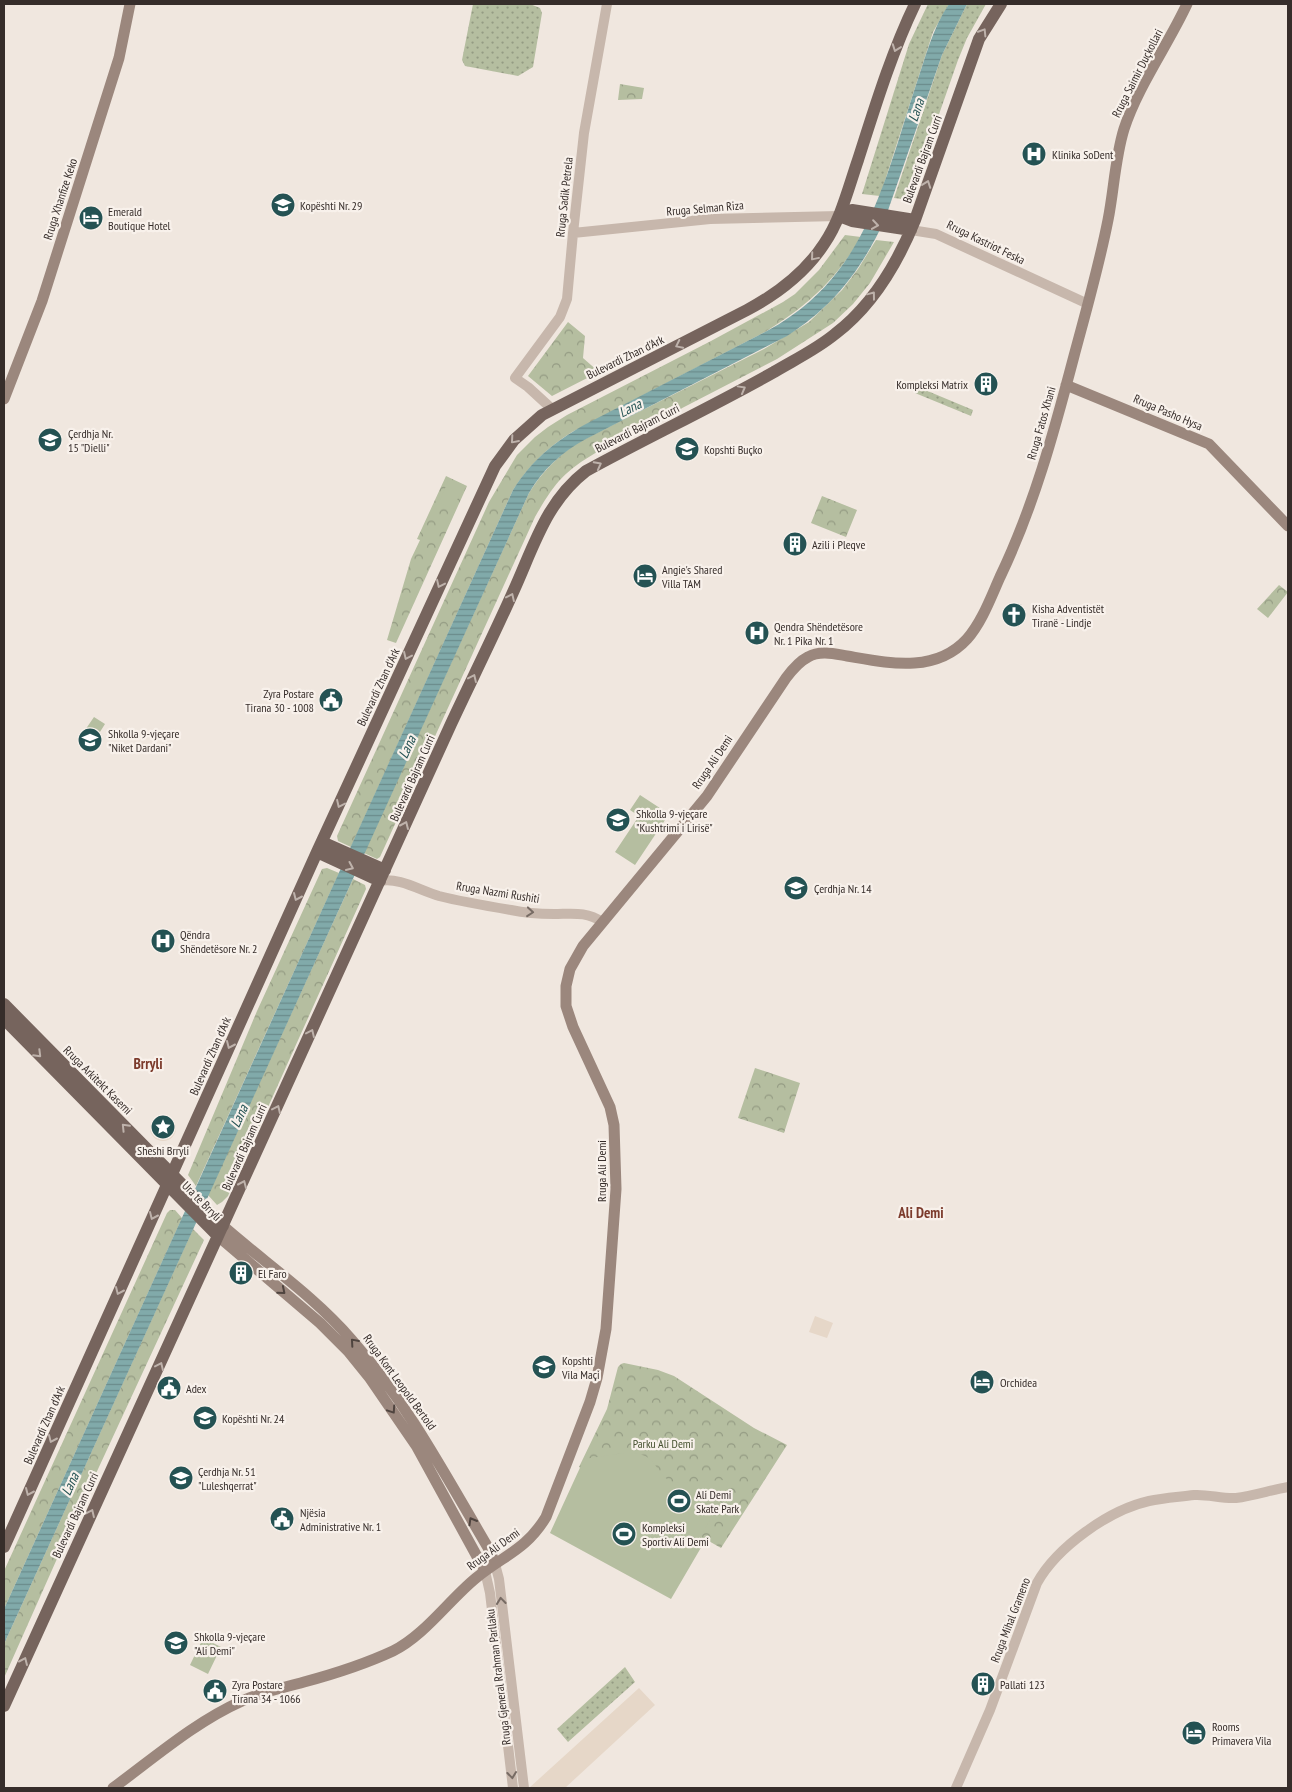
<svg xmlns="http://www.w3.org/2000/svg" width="1292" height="1792" viewBox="0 0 1292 1792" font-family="'PT Sans Narrow',sans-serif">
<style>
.grass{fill:url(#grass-dots)}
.forest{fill:url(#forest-crowns)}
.pitch{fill:#b5bea0}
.plaza{fill:#e6d7c8}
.water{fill:url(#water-rules)}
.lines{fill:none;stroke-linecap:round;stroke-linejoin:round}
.tertiary{stroke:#c7b7ac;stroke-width:10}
.secondary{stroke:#9b877d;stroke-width:11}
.primary{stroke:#76645d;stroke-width:12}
.oneway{stroke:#beb2ab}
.oneway2{stroke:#776b64}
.oneway3{stroke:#4f443f}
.labels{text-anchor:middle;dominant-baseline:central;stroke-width:4.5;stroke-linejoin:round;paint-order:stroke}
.street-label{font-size:12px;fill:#362d2a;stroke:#f8f1eb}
.poi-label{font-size:12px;fill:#362d2a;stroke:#f8f1eb;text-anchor:start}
.park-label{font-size:12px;fill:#475230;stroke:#f8f1eb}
.water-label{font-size:14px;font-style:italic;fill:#245253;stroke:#f8f1eb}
.quarter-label{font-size:15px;font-weight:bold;fill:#7c3b2c;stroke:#f8f1eb}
</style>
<defs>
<pattern id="grass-dots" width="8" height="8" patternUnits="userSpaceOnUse" patternTransform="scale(1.25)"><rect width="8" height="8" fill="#b5bea0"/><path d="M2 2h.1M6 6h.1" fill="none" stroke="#949b83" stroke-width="1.8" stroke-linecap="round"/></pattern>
<pattern id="forest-crowns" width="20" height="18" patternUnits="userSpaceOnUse" patternTransform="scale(1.25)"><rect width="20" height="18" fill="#b5bea0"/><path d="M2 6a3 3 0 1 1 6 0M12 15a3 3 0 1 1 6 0" fill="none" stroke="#949b83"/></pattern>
<pattern id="water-rules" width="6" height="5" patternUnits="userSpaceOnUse" patternTransform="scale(1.25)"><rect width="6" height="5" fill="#81aaaa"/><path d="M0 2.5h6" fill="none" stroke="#6a8b8b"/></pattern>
</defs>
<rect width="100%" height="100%" fill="#f0e7df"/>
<path class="grass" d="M473 4H530L540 8 542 13 533 67 518 76 465 66 462 60Z
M928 4H949L933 32 880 196 862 194 909 44Z
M967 4H986L967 38 958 60 909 200 894 198 942 55Z
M918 387 973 410 971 416 915 393Z
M625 1667 635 1682 568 1742 557 1729Z"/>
<path class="forest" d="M620 84 644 88 642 99 618 100Z
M845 235 861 237C836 280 807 306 765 332L572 432C547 448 529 465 513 490L351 847 338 841 337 836 489 502 517 455 535 437 548 427 567 415 711 341 783 302 795 294 819 270Z
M876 240 894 242 870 283 853 304 833 323 777 359 597 452C563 472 554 484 535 517L380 857 377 859 364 853 529 493C542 472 557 457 577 443L764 349 809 322 842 290 858 269Z
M568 322 585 336 583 358 599 372 552 396 528 376Z
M446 476 467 486 396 643 387 640 411 559 420 540 417 539Z
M822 496 857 510 846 537 811 523Z
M1279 585 1288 592 1268 618 1257 609Z
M327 868 339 873 196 1186 188 1175 257 1011 322 869Z
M353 879 365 885 366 889 228 1196 222 1202 217 1205 208 1195Z
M755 1068 800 1083 784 1133 738 1118Z
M170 1210H175L182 1218 4 1609V1571L167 1213Z
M193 1229 204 1240 68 1534 4 1678V1644Z
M624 1363 658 1370 674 1376 754 1428 787 1445 721 1548 579 1467 607 1409 618 1367 621 1364Z"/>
<path class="pitch" d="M449 479 464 485 453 509 439 502Z
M94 717 105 724 93 743 81 736Z
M640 795 669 814 635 865 615 852 639 816 630 810Z
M624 1453C659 1452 650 1468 672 1483L724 1480 728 1482 726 1490 701 1536 706 1539 671 1599 550 1533 584 1459Z
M203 1638 221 1647 208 1674 190 1665Z"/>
<path class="plaza" d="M150 1128a13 13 0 1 1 26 0a13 13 0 1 1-26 0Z
M815 1316 833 1323 827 1338 809 1332Z
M639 1688 655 1705 565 1788H529Z"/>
<path class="water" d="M949 4H967L942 55 885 219C862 269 834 306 787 336L586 439C562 452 543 469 529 493L4 1644V1609L513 490C532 460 553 443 584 425L765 332C774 327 783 322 791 316 868 263 888 171 915 88 925 59 932 29 949 4Z"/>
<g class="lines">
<path class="tertiary" d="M911 230 936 234 1088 304
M573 233 710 219 839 216
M552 409 528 387 515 378 560 317 567 299 573 233 584 133 607 4
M380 881C399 877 421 891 439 896 463 902 487 906 511 910 525 913 540 914 554 914 571 914 587 911 602 922
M495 1564 499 1579 524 1788
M485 1571 490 1593 513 1788
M956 1788 990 1710 1037 1583C1057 1547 1109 1510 1149 1501 1163 1498 1179 1497 1194 1495 1208 1494 1222 1499 1236 1498 1253 1496 1271 1490 1288 1487"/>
<path class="secondary" d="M1066 385 1209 444 1288 526
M4 399 42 301 119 58 130 4
M223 1226C265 1263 314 1296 351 1339 407 1402 447 1478 490 1551L495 1564
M218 1236 320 1323 348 1351 369 1377 417 1447 485 1571
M113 1788C154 1758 195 1722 242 1701 261 1692 283 1688 304 1682 334 1674 365 1664 393 1651 424 1636 449 1600 476 1578 504 1555 526 1550 546 1517L590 1402 597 1378 606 1329 616 1189 614 1125 610 1107 573 1027 566 1006V986L570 969 583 946 707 796 786 678C792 670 800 661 808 657 820 650 835 654 847 656 888 663 935 674 967 639 982 622 991 597 1000 577 1034 506 1054 432 1074 356 1086 311 1099 266 1108 220 1114 190 1115 158 1124 129 1138 86 1168 45 1187 4"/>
<path class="primary" d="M839 216 852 210 915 220
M839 216 852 221 911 230
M322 842 385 870
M317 852 380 881
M4 1004 223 1226
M4 1019 218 1236
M4 1547 317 852 495 466 514 440 542 415 747 310C777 294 805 273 824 244 841 219 848 189 858 160 875 107 891 54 915 4
M4 1706 451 724C472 679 494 635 514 590 534 546 546 502 586 471 648 437 712 407 774 372 794 360 817 349 835 334 872 306 898 262 915 220L979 39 1001 4"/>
</g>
<defs><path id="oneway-chevron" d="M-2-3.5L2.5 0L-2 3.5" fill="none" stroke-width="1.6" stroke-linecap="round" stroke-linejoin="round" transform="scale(1.25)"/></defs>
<g class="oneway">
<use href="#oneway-chevron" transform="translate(983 32) rotate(-58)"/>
<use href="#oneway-chevron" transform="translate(896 48) rotate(110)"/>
<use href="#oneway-chevron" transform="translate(927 184) rotate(-70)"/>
<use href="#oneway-chevron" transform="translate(875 225) rotate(8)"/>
<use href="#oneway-chevron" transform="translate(814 257) rotate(130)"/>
<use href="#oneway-chevron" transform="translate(872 295) rotate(-53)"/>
<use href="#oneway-chevron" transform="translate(679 345) rotate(154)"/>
<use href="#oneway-chevron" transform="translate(742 389) rotate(-29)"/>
<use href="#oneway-chevron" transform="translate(514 440) rotate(131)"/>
<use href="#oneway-chevron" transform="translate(598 465) rotate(-28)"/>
<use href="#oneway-chevron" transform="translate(440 584) rotate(115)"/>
<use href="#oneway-chevron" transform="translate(511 597) rotate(-65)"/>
<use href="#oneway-chevron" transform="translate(407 656) rotate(115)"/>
<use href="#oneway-chevron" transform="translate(473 678) rotate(-65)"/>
<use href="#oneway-chevron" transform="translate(340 804) rotate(115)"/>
<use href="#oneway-chevron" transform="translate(405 825) rotate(-66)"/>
<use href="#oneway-chevron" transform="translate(350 867) rotate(24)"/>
<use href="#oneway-chevron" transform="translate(297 897) rotate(114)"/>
<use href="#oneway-chevron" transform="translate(311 1033) rotate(-65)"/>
<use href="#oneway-chevron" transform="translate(230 1045) rotate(114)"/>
<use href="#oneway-chevron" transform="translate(38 1054) rotate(45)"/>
<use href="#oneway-chevron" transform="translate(277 1109) rotate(-65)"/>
<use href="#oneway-chevron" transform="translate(125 1127) rotate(-134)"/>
<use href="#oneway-chevron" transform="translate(243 1184) rotate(-66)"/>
<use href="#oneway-chevron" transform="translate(153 1216) rotate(114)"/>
<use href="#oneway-chevron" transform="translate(119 1291) rotate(114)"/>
<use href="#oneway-chevron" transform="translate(160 1366) rotate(-65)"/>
<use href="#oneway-chevron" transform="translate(52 1439) rotate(114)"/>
<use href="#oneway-chevron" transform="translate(29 1492) rotate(114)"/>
<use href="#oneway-chevron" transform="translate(91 1513) rotate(-65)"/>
<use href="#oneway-chevron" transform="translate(24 1661) rotate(-66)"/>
</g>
<g class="oneway2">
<use href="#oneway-chevron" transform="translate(530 912) rotate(5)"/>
<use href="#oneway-chevron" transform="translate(501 1601) rotate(-96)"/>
<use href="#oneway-chevron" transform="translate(512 1775) rotate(83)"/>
</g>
<g class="oneway3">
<use href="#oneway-chevron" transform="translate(282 1291) rotate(40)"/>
<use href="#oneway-chevron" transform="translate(354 1342) rotate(-131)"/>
<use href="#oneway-chevron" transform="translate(392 1410) rotate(56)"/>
<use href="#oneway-chevron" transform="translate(472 1521) rotate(-120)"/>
</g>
<defs>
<symbol id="hospital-disc" viewBox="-11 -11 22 22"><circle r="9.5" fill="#245253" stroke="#f8f1eb"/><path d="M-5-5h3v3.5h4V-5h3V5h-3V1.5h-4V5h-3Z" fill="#fff"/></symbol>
<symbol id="school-disc" viewBox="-11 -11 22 22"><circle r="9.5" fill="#245253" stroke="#f8f1eb"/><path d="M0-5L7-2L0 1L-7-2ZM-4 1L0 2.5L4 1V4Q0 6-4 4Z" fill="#fff"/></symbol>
<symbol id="hotel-disc" viewBox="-11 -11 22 22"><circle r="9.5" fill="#245253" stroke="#f8f1eb"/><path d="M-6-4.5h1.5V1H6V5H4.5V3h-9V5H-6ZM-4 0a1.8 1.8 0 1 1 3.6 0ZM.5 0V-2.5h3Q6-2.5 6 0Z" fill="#fff"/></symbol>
<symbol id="building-disc" viewBox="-11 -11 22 22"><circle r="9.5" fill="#245253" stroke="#f8f1eb"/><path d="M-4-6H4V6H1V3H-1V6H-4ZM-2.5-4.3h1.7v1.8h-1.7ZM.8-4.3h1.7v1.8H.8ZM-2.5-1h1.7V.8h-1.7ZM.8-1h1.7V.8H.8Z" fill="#fff"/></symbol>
<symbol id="church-disc" viewBox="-11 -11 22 22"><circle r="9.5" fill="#245253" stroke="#f8f1eb"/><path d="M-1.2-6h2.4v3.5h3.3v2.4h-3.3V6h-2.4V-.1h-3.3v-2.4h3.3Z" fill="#fff"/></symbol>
<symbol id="civic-disc" viewBox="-11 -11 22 22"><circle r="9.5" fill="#245253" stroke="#f8f1eb"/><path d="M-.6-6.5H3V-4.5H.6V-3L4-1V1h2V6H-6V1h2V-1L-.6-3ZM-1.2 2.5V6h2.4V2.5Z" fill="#fff"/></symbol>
<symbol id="sight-disc" viewBox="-11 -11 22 22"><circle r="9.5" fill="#245253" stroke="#f8f1eb"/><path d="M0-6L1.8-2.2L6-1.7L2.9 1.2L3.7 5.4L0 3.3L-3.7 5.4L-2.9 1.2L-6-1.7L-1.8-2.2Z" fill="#fff"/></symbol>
<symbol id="stadium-disc" viewBox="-11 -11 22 22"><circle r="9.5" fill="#245253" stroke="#f8f1eb"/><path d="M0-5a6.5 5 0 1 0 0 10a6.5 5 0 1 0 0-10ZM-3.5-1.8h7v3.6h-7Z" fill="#fff"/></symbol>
</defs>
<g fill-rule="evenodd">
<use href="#hospital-disc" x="1020" y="140" width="28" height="28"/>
<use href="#school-disc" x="269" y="191" width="28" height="28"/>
<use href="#hotel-disc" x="77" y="204" width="28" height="28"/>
<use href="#building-disc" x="972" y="370" width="28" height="28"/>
<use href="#school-disc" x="36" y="426" width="28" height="28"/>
<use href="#school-disc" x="673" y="435" width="28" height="28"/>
<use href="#building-disc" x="781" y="530" width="28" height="28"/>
<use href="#hotel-disc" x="631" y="562" width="28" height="28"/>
<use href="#church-disc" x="1000" y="601" width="28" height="28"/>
<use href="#hospital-disc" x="743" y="619" width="28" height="28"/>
<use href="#civic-disc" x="317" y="686" width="28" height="28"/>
<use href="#school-disc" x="76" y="726" width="28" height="28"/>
<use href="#school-disc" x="604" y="806" width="28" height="28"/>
<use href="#school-disc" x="782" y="874" width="28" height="28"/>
<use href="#hospital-disc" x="149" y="927" width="28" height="28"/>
<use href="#sight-disc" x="149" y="1113" width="28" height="28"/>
<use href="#building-disc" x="227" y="1259" width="28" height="28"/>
<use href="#school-disc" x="530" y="1353" width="28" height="28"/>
<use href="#hotel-disc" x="968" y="1368" width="28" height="28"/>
<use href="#civic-disc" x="155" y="1374" width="28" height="28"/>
<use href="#school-disc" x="191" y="1404" width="28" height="28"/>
<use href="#school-disc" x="167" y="1464" width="28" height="28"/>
<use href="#stadium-disc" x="665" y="1487" width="28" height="28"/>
<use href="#civic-disc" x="268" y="1505" width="28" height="28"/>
<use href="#stadium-disc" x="610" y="1520" width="28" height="28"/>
<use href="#school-disc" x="162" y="1629" width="28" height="28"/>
<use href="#building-disc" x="969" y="1670" width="28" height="28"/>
<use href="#civic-disc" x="201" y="1677" width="28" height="28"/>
<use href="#hotel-disc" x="1180" y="1719" width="28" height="28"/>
</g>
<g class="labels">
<g class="street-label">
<text transform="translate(1137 73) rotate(-63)">Rruga Saimir Duçkollari</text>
<text transform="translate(922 159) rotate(-70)">Bulevardi Bajram Curri</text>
<text transform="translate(564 197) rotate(-84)">Rruga Sadik Petrela</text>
<text transform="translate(60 199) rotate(-72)">Rruga Xhanfize Keko</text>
<text transform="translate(705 208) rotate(-5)">Rruga Selman Riza</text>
<text transform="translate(986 242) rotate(26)">Rruga Kastriot Feska</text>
<text transform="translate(625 357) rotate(-26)">Bulevardi Zhan d'Ark</text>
<text transform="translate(1168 412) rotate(23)">Rruga Pasho Hysa</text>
<text transform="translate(1041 423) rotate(-74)">Rruga Fatos Xhani</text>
<text transform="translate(637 428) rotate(-27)">Bulevardi Bajram Curri</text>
<text transform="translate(378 687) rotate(-65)">Bulevardi Zhan d'Ark</text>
<text transform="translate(712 762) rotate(-56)">Rruga Ali Demi</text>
<text transform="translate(412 778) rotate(-66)">Bulevardi Bajram Curri</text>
<text transform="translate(498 892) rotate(9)">Rruga Nazmi Rushiti</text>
<text transform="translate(210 1056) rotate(-66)">Bulevardi Zhan d'Ark</text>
<text transform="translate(98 1080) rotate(45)">Rruga Arkitekt Kasemi</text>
<text transform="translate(244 1147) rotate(-66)">Bulevardi Bajram Curri</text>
<text transform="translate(601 1171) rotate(-90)">Rruga Ali Demi</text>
<text transform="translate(202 1201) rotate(45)">Ura te Brryli</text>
<text transform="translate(400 1382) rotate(54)">Rruga Kont Leopold Bertold</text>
<text transform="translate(44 1425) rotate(-66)">Bulevardi Zhan d'Ark</text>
<text transform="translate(75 1515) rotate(-65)">Bulevardi Bajram Curri</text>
<text transform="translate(493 1549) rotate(-36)">Rruga Ali Demi</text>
<text transform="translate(1010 1620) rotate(-69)">Rruga Mihal Grameno</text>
<text transform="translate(498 1677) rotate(-97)">Rruga Gjeneral Rrahman Parllaku</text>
</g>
<g class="poi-label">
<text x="1052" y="154">Klinika SoDent</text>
<text x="300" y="205">Kopështi Nr. 29</text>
<text x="108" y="211">Emerald<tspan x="108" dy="14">Boutique Hotel</tspan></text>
<text x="968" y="384" text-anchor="end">Kompleksi Matrix</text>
<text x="68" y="433">Çerdhja Nr.<tspan x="68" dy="14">15 "Dielli"</tspan></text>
<text x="704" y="449">Kopshti Buçko</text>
<text x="812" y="544">Azili i Pleqve</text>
<text x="662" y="569">Angie's Shared<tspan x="662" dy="14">Villa TAM</tspan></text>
<text x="1032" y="608">Kisha Adventistët<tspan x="1032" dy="14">Tiranë - Lindje</tspan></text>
<text x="774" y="626">Qendra Shëndetësore<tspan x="774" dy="14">Nr. 1 Pika Nr. 1</tspan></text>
<text x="314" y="693" text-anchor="end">Zyra Postare<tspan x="314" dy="14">Tirana 30 - 1008</tspan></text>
<text x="108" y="733">Shkolla 9-vjeçare<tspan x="108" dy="14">"Niket Dardani"</tspan></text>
<text x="636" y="813">Shkolla 9-vjeçare<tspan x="636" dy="14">"Kushtrimi i Lirisë"</tspan></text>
<text x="814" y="888">Çerdhja Nr. 14</text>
<text x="180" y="934">Qëndra<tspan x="180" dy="14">Shëndetësore Nr. 2</tspan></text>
<text x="163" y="1150" text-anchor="middle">Sheshi Brryli</text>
<text x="258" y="1273">El Faro</text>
<text x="562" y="1360">Kopshti<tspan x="562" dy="14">Vila Maçi</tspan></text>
<text x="1000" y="1382">Orchidea</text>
<text x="186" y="1388">Adex</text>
<text x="222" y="1418">Kopështi Nr. 24</text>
<text x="198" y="1471">Çerdhja Nr. 51<tspan x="198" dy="14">"Luleshqerrat"</tspan></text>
<text x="696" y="1494">Ali Demi<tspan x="696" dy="14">Skate Park</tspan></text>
<text x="300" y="1512">Njësia<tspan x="300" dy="14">Administrative Nr. 1</tspan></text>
<text x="642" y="1527">Kompleksi<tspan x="642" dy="14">Sportiv Ali Demi</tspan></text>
<text x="194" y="1636">Shkolla 9-vjeçare<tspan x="194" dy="14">"Ali Demi"</tspan></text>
<text x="232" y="1684">Zyra Postare<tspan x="232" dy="14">Tirana 34 - 1066</tspan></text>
<text x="1000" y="1684">Pallati 123</text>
<text x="1212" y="1726">Rooms<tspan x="1212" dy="14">Primavera Vila</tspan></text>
</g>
<g class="park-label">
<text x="663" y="1443">Parku Ali Demi</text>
</g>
<g class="water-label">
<text transform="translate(916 110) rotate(-71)">Lana</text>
<text transform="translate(630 408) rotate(-27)">Lana</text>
<text transform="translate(407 747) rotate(-65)">Lana</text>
<text transform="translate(239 1116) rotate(-65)">Lana</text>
<text transform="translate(70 1484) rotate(-65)">Lana</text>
</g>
<g class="quarter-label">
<text x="148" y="1063">Brryli</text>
<text x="921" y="1212">Ali Demi</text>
</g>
</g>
<rect width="1292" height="1792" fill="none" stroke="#362d2a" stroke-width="10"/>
</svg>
